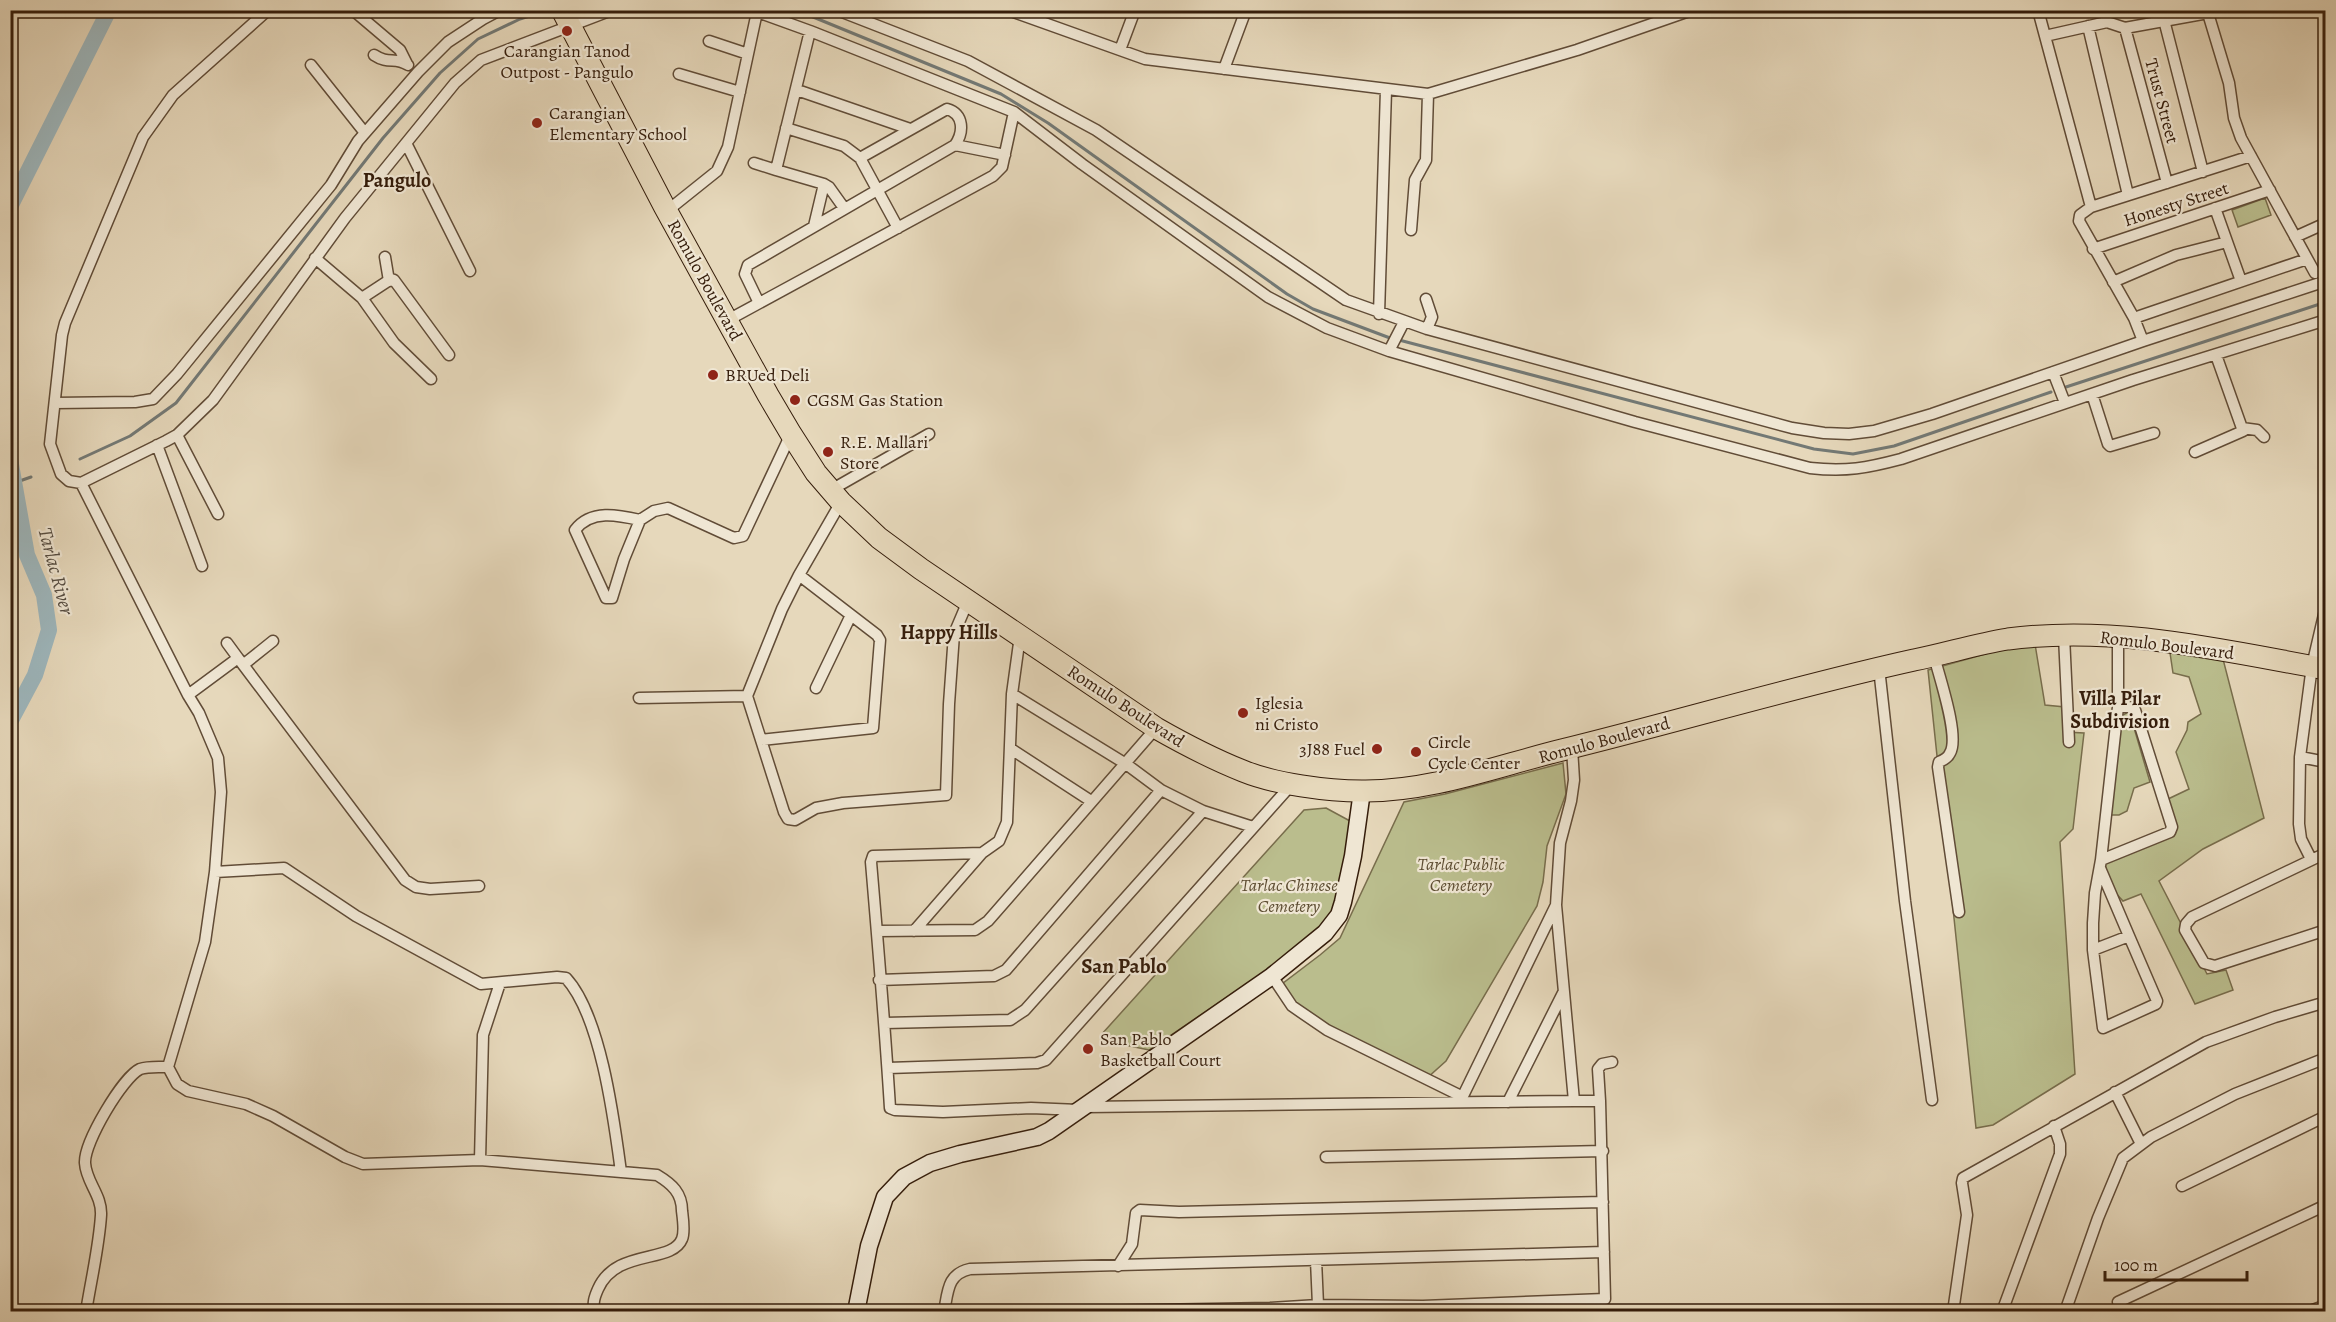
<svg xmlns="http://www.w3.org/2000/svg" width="2336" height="1322" viewBox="0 0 2336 1322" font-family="Alegreya,serif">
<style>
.green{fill:#babd8d;stroke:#786d4c;stroke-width:1.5}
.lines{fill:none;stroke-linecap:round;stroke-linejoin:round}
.stream{stroke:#737975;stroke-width:3}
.river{stroke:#9db6bc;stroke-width:16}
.street-casing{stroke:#614c37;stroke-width:13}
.secondary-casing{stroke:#351d0b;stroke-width:19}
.highway-casing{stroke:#351d0b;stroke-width:23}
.street{stroke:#efe6d3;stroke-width:10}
.secondary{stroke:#efe6d3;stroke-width:16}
.highway{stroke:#e6d8bb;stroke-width:21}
.poi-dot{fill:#8f2418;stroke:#efe6d3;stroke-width:2}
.labels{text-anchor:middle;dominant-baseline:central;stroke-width:4.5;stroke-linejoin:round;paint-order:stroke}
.poi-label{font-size:18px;fill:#351d0b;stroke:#efe6d3;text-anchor:start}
.street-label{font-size:18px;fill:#351d0b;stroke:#efe6d3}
.park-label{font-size:18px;font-style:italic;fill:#5d4d32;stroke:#efe6d3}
.neighbourhood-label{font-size:20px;font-weight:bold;fill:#351d0b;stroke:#efe6d3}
.water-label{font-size:20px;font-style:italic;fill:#544b40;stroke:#efe6d3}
.quarter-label{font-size:21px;font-weight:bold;fill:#351d0b;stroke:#efe6d3}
</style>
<rect width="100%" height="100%" fill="#e6d8bb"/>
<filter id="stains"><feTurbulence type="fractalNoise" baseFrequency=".00333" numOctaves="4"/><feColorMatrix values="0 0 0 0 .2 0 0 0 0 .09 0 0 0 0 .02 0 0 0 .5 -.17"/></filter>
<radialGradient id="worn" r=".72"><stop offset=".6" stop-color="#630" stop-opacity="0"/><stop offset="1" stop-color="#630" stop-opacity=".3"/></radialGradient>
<path class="green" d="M2265 198 2271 215 2238 227 2232 210Z
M2035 644 2045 705 2065 707V732L2084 733 2073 829 2060 842 2075 1074 1993 1125 1976 1128 1928 670 1996 651Z
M2169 646 2223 659 2264 818 2203 849 2159 881 2207 974 2226 970 2233 990 2195 1004 2141 894 2123 901 2112 889 2105 865 2109 860 2177 828 2166 800 2189 789 2176 752 2187 730 2188 722 2201 714 2189 677 2173 673Z
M2129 711 2150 782 2134 788 2127 811 2119 815H2110L2121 717Z
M1563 763 1566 794 1547 846 1543 882 1537 906 1446 1061 1427 1078 1290 1004 1278 987 1320 955 1340 938 1404 802 1445 794Z
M1326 808 1350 821 1338 907 1301 947 1149 1050 1120 1044 1101 1035 1304 810Z"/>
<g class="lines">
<path class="stream" d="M796 10 1001 94 1048 123 1287 294 1313 309 1390 338
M1399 340 1814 449 1853 454 1894 446 2051 392
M2066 387 2326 302
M80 459 130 436 176 403 383 138 440 73 478 39 520 19 548 10
M14 483 31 477"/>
<path class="river" d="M10 207 109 10
M10 459 27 555 44 595 49 630 35 675 10 722"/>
<defs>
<path id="street" d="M268 10 173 95 143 137 65 323 62 335 50 444 61 474 69 481 81 483 166 441 177 435 213 400 345 218 455 83 481 60 612 10
M752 10 810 31 1014 112 1082 164 1268 297 1327 328 1389 351 1635 422 1810 468C1846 472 1867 468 1901 459L2133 380 2326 320
M837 10 968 61 1096 130 1346 300 1427 329 1792 428 1824 433 1849 434 1874 431 1932 414 2143 341 2326 281
M1008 10 1145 59 1428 94 1577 50 1692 10
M2038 10 2091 207
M2207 10 2229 83 2234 118 2241 138 2315 273
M354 11 400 50 407 64
M2164 20 2203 172
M2088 26 2128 195
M2125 28 2167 183
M810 31 776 170 824 184 829 187 844 208
M2045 36 2107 22 2125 28 2208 13
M709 41 748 54
M1120 50 1135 10
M374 55C389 65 395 56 408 65
M311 65 365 133
M1224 69 1246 10
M679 74 740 92
M797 90 910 129
M786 128 844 146 860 158 898 228
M406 143 470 271
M955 145 1005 155
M754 163 776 170
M2215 208 2241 281
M667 211 717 171 728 147 757 12
M814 226 824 184
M1411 230 1415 180 1426 160 1428 94
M2295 237 2326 223
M2093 249 2270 190
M385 257 389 281
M315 258 362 298 394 343 431 379
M2113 282 2176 255 2227 242
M362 298 391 279 394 280 449 355
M1426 299 1432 317 1427 329
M759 303 745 274 748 265 955 145C964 132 964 114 947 109L860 158
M1379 314 1386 90
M2134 318 2307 259
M728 320 993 176 1002 167 1014 112
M2143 341 2134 318 2079 221 2080 215 2091 207 2251 156
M1389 351 1404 322
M2053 372 2065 403
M2092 394 2108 444 2110 446 2154 433
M55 403 135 402 153 399 177 374 331 185 358 141 418 72 448 42 483 19 500 10
M2242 428 2257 430 2264 437
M177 435 218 514
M157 445 202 566
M2195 452 2243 431 2216 355
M81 483 188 695 199 713 218 758 221 792 215 872 205 942 168 1067 177 1084 188 1091 246 1104 273 1116 345 1157 363 1164 480 1160 657 1175C672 1184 682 1193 682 1211 683 1219 685 1232 682 1239 672 1264 616 1248 598 1289 594 1298 593 1302 594 1312
M831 490 929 434
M841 502 799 575 782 609 747 696 784 812 788 819 795 820 816 808 843 803 946 795 949 704 954 634 968 601
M640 520C618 515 591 509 575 530L606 598H612L624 559 640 520 654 511 668 508 734 538 743 536 791 434
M2118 635V707L2101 860 2095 893 2093 923V950L2103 1028 2156 1004 2157 1001 2129 936
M2064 636 2069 742
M227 643 238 658
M1934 656C1939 676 1960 737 1950 753 1948 758 1944 760 1939 762L1938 767 1959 912
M243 665 273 641
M1879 668 1905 901 1932 1100
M816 688 851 615
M1012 694 1126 764 1161 790 1203 811 1253 827
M188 695 238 658 405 880 416 887 430 889 479 886
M639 698 747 696
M761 740 873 728 880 640 877 635 799 575
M1011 749 1091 801
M2300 757 2326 762
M982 853 873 856 871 862C878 944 885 1026 890 1108L895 1110 943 1112 1031 1108 1079 1110
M2326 853 2192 917 2186 924 2185 930 2204 963 2215 966 2326 930
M2311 859 2301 839 2299 824 2300 757 2312 666 2326 606
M2101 860 2170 832 2172 827 2135 710 2129 707H2118
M215 872 284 868 356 916 481 984 557 977 566 978C601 1016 614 1120 621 1172
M877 931 975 930 988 921 1156 728
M914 931 982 853 999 841 1007 822 1012 694 1020 636
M2093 950 2129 936 2100 868
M1272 976 1292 1006 1327 1030 1461 1096
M879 980 994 976 1006 970 1161 790
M885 1023 1010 1020 1025 1010 1203 811
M888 1068 1037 1063 1046 1060 1293 783
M2115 1092 2141 1144
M1600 1101 1598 1069 1602 1064 1612 1062
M1460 1102 1556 905 1560 843 1571 801 1574 780 1572 748
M1508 1102 1563 993
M1086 1107 1574 1101 1556 905
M1326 1157 1603 1151
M480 1160 483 1035 500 983
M2182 1186 2326 1116
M1316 1260 1318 1305
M1118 1266 1132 1244 1136 1213 1140 1210 1179 1212 1603 1202
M2118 1302 2326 1205
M86 1312C91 1280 99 1247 101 1215 102 1195 86 1182 85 1163 84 1142 123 1077 140 1069 148 1066 159 1067 168 1067
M944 1312C948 1292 947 1274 970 1269L1604 1252
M1032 1312 1270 1308 1318 1305 1423 1306 1605 1299 1600 1101H1574
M1953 1312 1967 1215 1962 1183 1963 1178 2206 1042 2275 1017 2326 1002
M2002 1312 2060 1154V1144L2054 1126
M2065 1312 2098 1218 2123 1158 2151 1137 2235 1094 2326 1058
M2307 1312 2326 1305"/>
<path id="secondary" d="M856 1312 869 1246 885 1197 904 1177 930 1163 960 1154 1037 1137 1049 1131 1272 976 1325 933 1339 915 1343 902 1353 856 1362 791"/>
<path id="highway" d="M562 10 664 206 768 395 791 434 816 473 841 502 879 538 921 569 1156 728C1184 744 1213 759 1243 771 1275 784 1327 791 1362 791 1430 792 1497 766 1562 750 1680 721 1796 686 1914 660 1945 654 1976 644 2008 639 2116 625 2220 650 2326 669"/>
</defs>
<use href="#street" class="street-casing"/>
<use href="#secondary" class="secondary-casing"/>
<use href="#highway" class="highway-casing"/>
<use href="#street" class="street"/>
<use href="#secondary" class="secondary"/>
<use href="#highway" class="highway"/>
</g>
<g class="poi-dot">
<circle cx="567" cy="31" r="6"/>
<circle cx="537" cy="123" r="6"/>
<circle cx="713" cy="375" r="6"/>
<circle cx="795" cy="400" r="6"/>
<circle cx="828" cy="452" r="6"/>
<circle cx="1243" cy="713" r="6"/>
<circle cx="1377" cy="749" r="6"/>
<circle cx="1416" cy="752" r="6"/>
<circle cx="1088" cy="1049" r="6"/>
</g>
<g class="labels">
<g class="poi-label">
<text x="567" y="51" text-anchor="middle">Carangian Tanod<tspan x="567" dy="21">Outpost - Pangulo</tspan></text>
<text x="549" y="113">Carangian<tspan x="549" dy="21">Elementary School</tspan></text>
<text x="725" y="375">BRUed Deli</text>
<text x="807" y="400">CGSM Gas Station</text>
<text x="840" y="442">R.E. Mallari<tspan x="840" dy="21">Store</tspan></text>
<text x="1255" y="703">Iglesia<tspan x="1255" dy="21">ni Cristo</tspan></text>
<text x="1428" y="742">Circle<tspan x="1428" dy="21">Cycle Center</tspan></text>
<text x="1365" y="749" text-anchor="end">3J88 Fuel</text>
<text x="1100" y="1039">San Pablo<tspan x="1100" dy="21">Basketball Court</tspan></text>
</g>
<g class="street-label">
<text transform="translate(2162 101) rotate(75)">Trust Street</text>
<text transform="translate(2176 204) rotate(-18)">Honesty Street</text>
<text transform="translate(705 280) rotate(61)">Romulo Boulevard</text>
<text transform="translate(2167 645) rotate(7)">Romulo Boulevard</text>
<text transform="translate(1126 706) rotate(33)">Romulo Boulevard</text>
<text transform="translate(1604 740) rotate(-15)">Romulo Boulevard</text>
</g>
<g class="park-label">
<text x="1461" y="864">Tarlac Public<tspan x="1461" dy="21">Cemetery</tspan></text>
<text x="1289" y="885">Tarlac Chinese<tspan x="1289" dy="21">Cemetery</tspan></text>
</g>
<g class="neighbourhood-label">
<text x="397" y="180">Pangulo</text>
<text x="949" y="632">Happy Hills</text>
<text x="2120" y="698">Villa Pilar<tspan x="2120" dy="23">Subdivision</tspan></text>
</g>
<g class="water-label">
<text transform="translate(56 571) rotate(75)">Tarlac River</text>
</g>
<g class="quarter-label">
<text x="1124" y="966">San Pablo</text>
</g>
</g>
<rect width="2336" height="1322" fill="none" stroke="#e6d8bb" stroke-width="36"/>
<rect x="12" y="12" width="2312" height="1298" fill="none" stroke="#351d0b" stroke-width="3"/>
<rect x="18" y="18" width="2300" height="1286" fill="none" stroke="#351d0b" stroke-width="1.5"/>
<path d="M2105 1271v9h142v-9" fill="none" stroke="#351d0b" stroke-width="3"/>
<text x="2114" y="1271" font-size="18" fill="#351d0b" stroke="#efe6d3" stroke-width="4.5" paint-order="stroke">100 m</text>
<rect width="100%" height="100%" filter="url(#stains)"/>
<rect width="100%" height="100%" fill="url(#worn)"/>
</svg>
